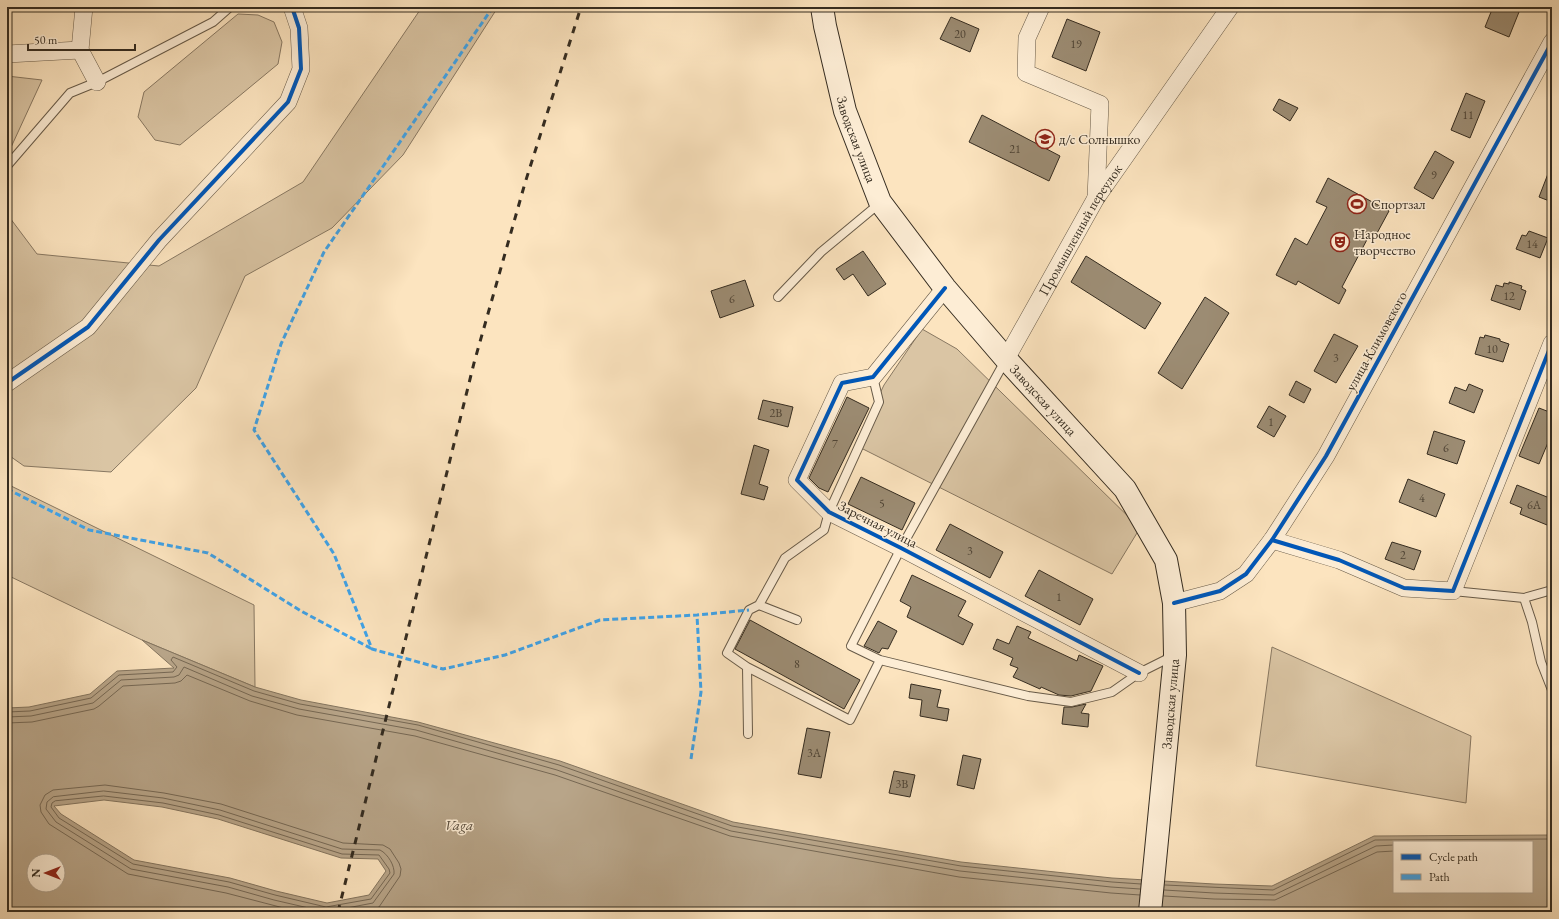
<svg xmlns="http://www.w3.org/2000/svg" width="1559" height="919" viewBox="0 0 1559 919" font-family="'EB Garamond',serif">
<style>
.green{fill:#dac5a4;stroke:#887862}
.water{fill:#b8a589;stroke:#84755f;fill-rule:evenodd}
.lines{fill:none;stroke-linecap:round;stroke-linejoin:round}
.shore{stroke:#766854;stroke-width:1}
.building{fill:#9c8c73;stroke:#352c20}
.service-casing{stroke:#675a48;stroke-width:10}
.minor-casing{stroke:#675a48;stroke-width:18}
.secondary-casing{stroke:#352c20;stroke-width:24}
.service{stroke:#fdedd5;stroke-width:8}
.minor{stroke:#fdedd5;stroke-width:17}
.secondary{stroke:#fdedd5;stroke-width:22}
.rail{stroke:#352c20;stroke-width:3;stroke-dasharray:7 7;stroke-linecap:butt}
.quiet{stroke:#3ea3ea;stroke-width:3;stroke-dasharray:6 3;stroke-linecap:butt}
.cycleway-casing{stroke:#fdedd5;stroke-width:6}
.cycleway{stroke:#0057b8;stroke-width:4}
.labels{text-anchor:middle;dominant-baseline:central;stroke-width:3;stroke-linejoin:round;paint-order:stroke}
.number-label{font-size:12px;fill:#4f4435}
.street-label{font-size:14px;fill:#352c20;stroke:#fdedd5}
.poi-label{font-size:14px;fill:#352c20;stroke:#fdedd5;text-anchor:start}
.water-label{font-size:15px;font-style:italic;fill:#5c5040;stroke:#fdedd5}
</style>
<rect width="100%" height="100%" fill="#fce4bf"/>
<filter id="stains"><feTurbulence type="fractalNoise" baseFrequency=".005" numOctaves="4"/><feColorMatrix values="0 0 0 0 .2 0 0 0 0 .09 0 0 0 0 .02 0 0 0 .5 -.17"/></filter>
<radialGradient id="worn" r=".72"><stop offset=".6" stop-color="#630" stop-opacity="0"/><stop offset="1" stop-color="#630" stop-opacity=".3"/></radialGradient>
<path class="green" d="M422 7H498L403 155 332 228 245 276 196 388 111 472 24 466 7 454V214L37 254 159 266 303 182Z
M238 14 258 15 274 22 282 42 278 64 180 145 155 140 138 117 144 92Z
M7 76 42 80 7 156Z
M922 329 957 349 1140 528 1112 574 855 445 884 385Z
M7 484 254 605 255 687 142 640 7 575Z
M1272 647 1471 736 1466 803 1256 766Z"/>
<path class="water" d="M142 640 255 687 301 700 418 722 560 761 733 822 961 862 1112 878 1214 884 1272 886 1374 836 1552 835V912H7V708L29 707 90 694 117 671 174 668ZM104 800 162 807 218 819 341 858 378 859 386 871 369 895 327 903 276 891 230 878 134 860 61 814 54 806ZM1394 842H1532V892H1394ZM34 861H58V885H34Z"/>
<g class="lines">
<path class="shore" d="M7 712 30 711 91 698 119 675 173 672 177 667 171 660 173 657 254 691 300 704 418 725 559 765 732 826 961 866 1112 882 1141 884
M7 717 31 716 93 703 121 680 174 677 179 675 184 667 252 696 299 709 416 730 557 770 731 831 960 871 1111 887 1140 889
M7 723 32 722 94 709 99 706 123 686 175 683 181 681 187 675 250 701 297 715 415 736 555 775 730 836 959 877 1111 893 1140 895
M104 791 163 798 220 810 342 849 380 850C388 854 395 866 394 874L373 903 326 912 274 900 228 887 131 869 56 822 46 809 47 802 53 797Z
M104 796 163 803 219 815 342 854 379 855 389 869 390 873 371 899 326 907 275 895 229 882 133 864 59 818 51 807 52 803 55 801Z
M1165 885 1273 890 1375 840 1552 839
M1164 890 1214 893 1274 895 1376 846 1394 845
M1164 896 1214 899 1275 900 1377 852 1394 851
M299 912 226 893 128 874 49 824 41 812 40 805 45 795 53 790 105 785 164 793 221 804 343 843 383 845 390 849 399 863 401 869 400 876 379 907 373 910 362 912"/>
</g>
<path class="building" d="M1493 7H1521L1509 37 1485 27Z
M951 17 979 29 970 52 940 39Z
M1067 19 1100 32 1086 71 1052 57Z
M1466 93 1485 101 1470 138 1451 130Z
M1279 99 1298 108 1290 121 1273 110Z
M982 115 1060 156 1049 181 969 142Z
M1435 151 1454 162 1433 199 1414 188Z
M1551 166H1552V202L1539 197Z
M1328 178 1389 211 1376 235 1371 232 1342 287 1346 290 1339 304 1298 281 1296 285 1276 275 1295 238 1307 245 1327 207 1316 202Z
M1529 231 1548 238 1540 258 1516 249 1522 235 1526 236Z
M863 251 886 284 868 296 853 274 844 280 836 269Z
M1086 256 1161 303 1145 329 1071 282Z
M745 280 754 306 720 318 711 291Z
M1509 282 1522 286 1521 289 1526 291 1520 310 1491 300 1496 285 1503 287 1504 283 1509 284Z
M1205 297 1229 313 1182 389 1158 373Z
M1334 334 1358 346 1336 383 1314 371Z
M1485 335 1500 339V341L1509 344 1503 362 1475 354 1480 337 1484 338Z
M1296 381 1311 389 1304 403 1289 395Z
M1469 384 1483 390 1474 413 1449 403 1455 387 1466 391Z
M847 397 869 408 828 492 819 488 809 478Z
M763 400 793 407 788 427 758 419Z
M1269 406 1286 416 1274 437 1257 427Z
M1539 408 1552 413V433L1539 464 1519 456Z
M1434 431 1465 441 1457 464 1427 454Z
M754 445 769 450 759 484 768 487 764 500 741 494Z
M861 477 915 503 902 530 848 504Z
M1408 479 1445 494 1436 517 1399 502Z
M1517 485 1552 499V527L1520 514 1522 508 1510 503Z
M950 524 1003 552 990 578 936 550Z
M1392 542 1421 551 1414 570 1385 559Z
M1039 570 1093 599 1080 625 1025 596Z
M912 575 966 601 958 616 973 624 963 645 907 617 911 607 900 601Z
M750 620 860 680 844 709 735 649Z
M878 621 897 631 888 649 882 648 879 653 864 646Z
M1017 626 1031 632 1028 638 1077 661 1079 655 1103 666 1091 691 1071 696 1059 695 1041 687 1040 689 1013 677 1018 668 1010 665 1013 658 993 649 997 639 1009 644Z
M911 684 941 690 937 707 949 709 947 721 920 716 922 700 909 698Z
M1086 704 1081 713 1089 714 1088 727 1062 724 1064 707H1072Z
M807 728 830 732 821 778 798 774Z
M963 755 981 759 974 789 957 785Z
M894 771 915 775 910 797 889 793Z"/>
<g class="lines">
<defs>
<path id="service" d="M7 166 70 93 97 82 213 22 230 7
M778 297 821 252 880 203
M1453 591 1524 598 1552 590
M1524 598 1532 622 1541 662 1552 690
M797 620 759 605 785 558 824 530 829 512 879 402 873 377
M880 660 1028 696 1071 702 1112 692 1139 673 1173 656
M747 667 850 720 880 660 851 646 901 548 1005 361
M748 734 747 667 727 653 749 610 759 605"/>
<g id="minor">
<path d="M84 7 80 50 97 82"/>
<path d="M1041 7 1027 38 1026 73 1100 104 1096 198"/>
<path d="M7 54 80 50"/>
<path d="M945 288 873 377 842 383 797 480 829 512 901 548 1139 673"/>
<path id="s1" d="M1006 359 1096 198 1230 7"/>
<path d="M7 383 88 327 159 240 288 102 301 69 299 28 292 7"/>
<path d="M1272 540 1339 560 1404 588 1453 591 1552 343"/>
<path d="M1174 603 1220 591 1246 574 1272 540 1326 456 1552 42"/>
</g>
<g id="secondary">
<path id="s2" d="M822 7 825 26 845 111 880 202 945 288 1006 359 1125 489 1166 560 1174 603 1175 655 1150 912"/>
</g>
</defs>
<use href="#service" class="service-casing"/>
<use href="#minor" class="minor-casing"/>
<use href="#secondary" class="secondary-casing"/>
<use href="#service" class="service"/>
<use href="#minor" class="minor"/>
<use href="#secondary" class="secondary"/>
<path class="rail" d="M338 912 474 363 525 183 581 7"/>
<path class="quiet" d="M493 7 324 252 281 344 254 430 334 554 372 649 443 669 505 655 600 620 697 615 749 610
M7 489 89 530 208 553 301 611 372 649
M691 759 701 692 697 615"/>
<defs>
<path id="cycleway" d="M945 288 873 377 842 383 797 480 829 512 901 548 1139 673
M7 383 88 327 159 240 288 102 301 69 299 28 292 7
M1272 540 1339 560 1404 588 1453 591 1552 343
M1174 603 1220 591 1246 574 1272 540 1326 456 1552 42"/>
</defs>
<use href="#cycleway" class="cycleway-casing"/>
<use href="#cycleway" class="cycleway"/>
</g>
<defs>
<symbol id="school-ring" viewBox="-11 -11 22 22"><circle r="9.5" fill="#fdedd5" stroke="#8f2418" stroke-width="1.5"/><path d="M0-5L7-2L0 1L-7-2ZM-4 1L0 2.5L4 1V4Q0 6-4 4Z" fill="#8f2418"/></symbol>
<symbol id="stadium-ring" viewBox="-11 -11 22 22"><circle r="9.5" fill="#fdedd5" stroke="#8f2418" stroke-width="1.5"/><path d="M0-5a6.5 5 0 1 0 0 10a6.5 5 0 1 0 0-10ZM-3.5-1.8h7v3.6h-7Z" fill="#8f2418"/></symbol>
<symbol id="theatre-ring" viewBox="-11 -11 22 22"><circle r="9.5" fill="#fdedd5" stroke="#8f2418" stroke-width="1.5"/><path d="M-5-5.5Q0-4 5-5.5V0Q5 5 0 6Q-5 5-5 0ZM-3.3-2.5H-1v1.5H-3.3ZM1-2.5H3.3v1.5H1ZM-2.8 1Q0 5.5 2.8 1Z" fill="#8f2418"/></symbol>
</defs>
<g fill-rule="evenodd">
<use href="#school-ring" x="1034" y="128" width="22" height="22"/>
<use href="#stadium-ring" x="1346" y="193" width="22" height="22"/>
<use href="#theatre-ring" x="1329" y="231" width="22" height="22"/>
</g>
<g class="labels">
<g class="number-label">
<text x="960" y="34">20</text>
<text x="1076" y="44">19</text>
<text x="1468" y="115">11</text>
<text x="1015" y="149">21</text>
<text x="1434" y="175">9</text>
<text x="1532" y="244">14</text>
<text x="1509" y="296">12</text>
<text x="732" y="299">6</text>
<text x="1492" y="349">10</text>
<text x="1336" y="358">3</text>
<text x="776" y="413">2В</text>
<text x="1271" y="422">1</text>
<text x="835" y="444">7</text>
<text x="1446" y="448">6</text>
<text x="1422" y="498">4</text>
<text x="882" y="503">5</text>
<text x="1534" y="505">6А</text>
<text x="970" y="551">3</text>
<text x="1403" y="555">2</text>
<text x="1059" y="597">1</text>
<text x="797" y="664">8</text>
<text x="814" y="753">3А</text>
<text x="902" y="784">3В</text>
</g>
<g class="street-label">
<text stroke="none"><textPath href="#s2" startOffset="137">Заводская улица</textPath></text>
<text stroke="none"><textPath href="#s1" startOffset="149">Промышленный переулок</textPath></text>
<text transform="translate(1376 341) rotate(-61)">улица Климовского</text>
<text stroke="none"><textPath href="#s2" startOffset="461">Заводская улица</textPath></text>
<text transform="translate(878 524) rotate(27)">Заречная улица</text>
<text transform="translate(1170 704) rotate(-85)">Заводская улица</text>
</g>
<g class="poi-label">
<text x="1059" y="139">д/с Солнышко</text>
<text x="1371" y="204">Спортзал</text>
<text x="1354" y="234">Народное<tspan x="1354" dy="16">творчество</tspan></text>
</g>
<g class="water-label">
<text x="459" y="824">Vaga</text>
</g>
</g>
<rect width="1559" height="919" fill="none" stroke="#fce4bf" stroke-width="24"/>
<rect x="8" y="8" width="1543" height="903" fill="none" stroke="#352c20" stroke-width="2"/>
<rect x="12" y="12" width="1535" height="895" fill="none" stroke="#352c20"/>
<rect x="1393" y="841" width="140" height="52" fill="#fdedd5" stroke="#ada08d"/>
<rect x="1401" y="854" width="20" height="6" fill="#0057b8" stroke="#ada08d"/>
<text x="1429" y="861" font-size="12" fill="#352c20">Cycle path</text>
<rect x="1401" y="874" width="20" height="6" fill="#3ea3ea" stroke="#ada08d"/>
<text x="1429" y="881" font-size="12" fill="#352c20">Path</text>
<g transform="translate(46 873) rotate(270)"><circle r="19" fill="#fdedd5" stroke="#ada08d"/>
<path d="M0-3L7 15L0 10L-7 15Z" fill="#8f2418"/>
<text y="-6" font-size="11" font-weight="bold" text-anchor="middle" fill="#352c20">N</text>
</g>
<path d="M28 44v6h107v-6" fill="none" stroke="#352c20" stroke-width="2"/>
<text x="34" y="44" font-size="12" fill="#352c20" stroke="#fdedd5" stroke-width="3" paint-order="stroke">50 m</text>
<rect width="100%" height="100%" filter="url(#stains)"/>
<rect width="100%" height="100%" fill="url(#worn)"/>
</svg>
